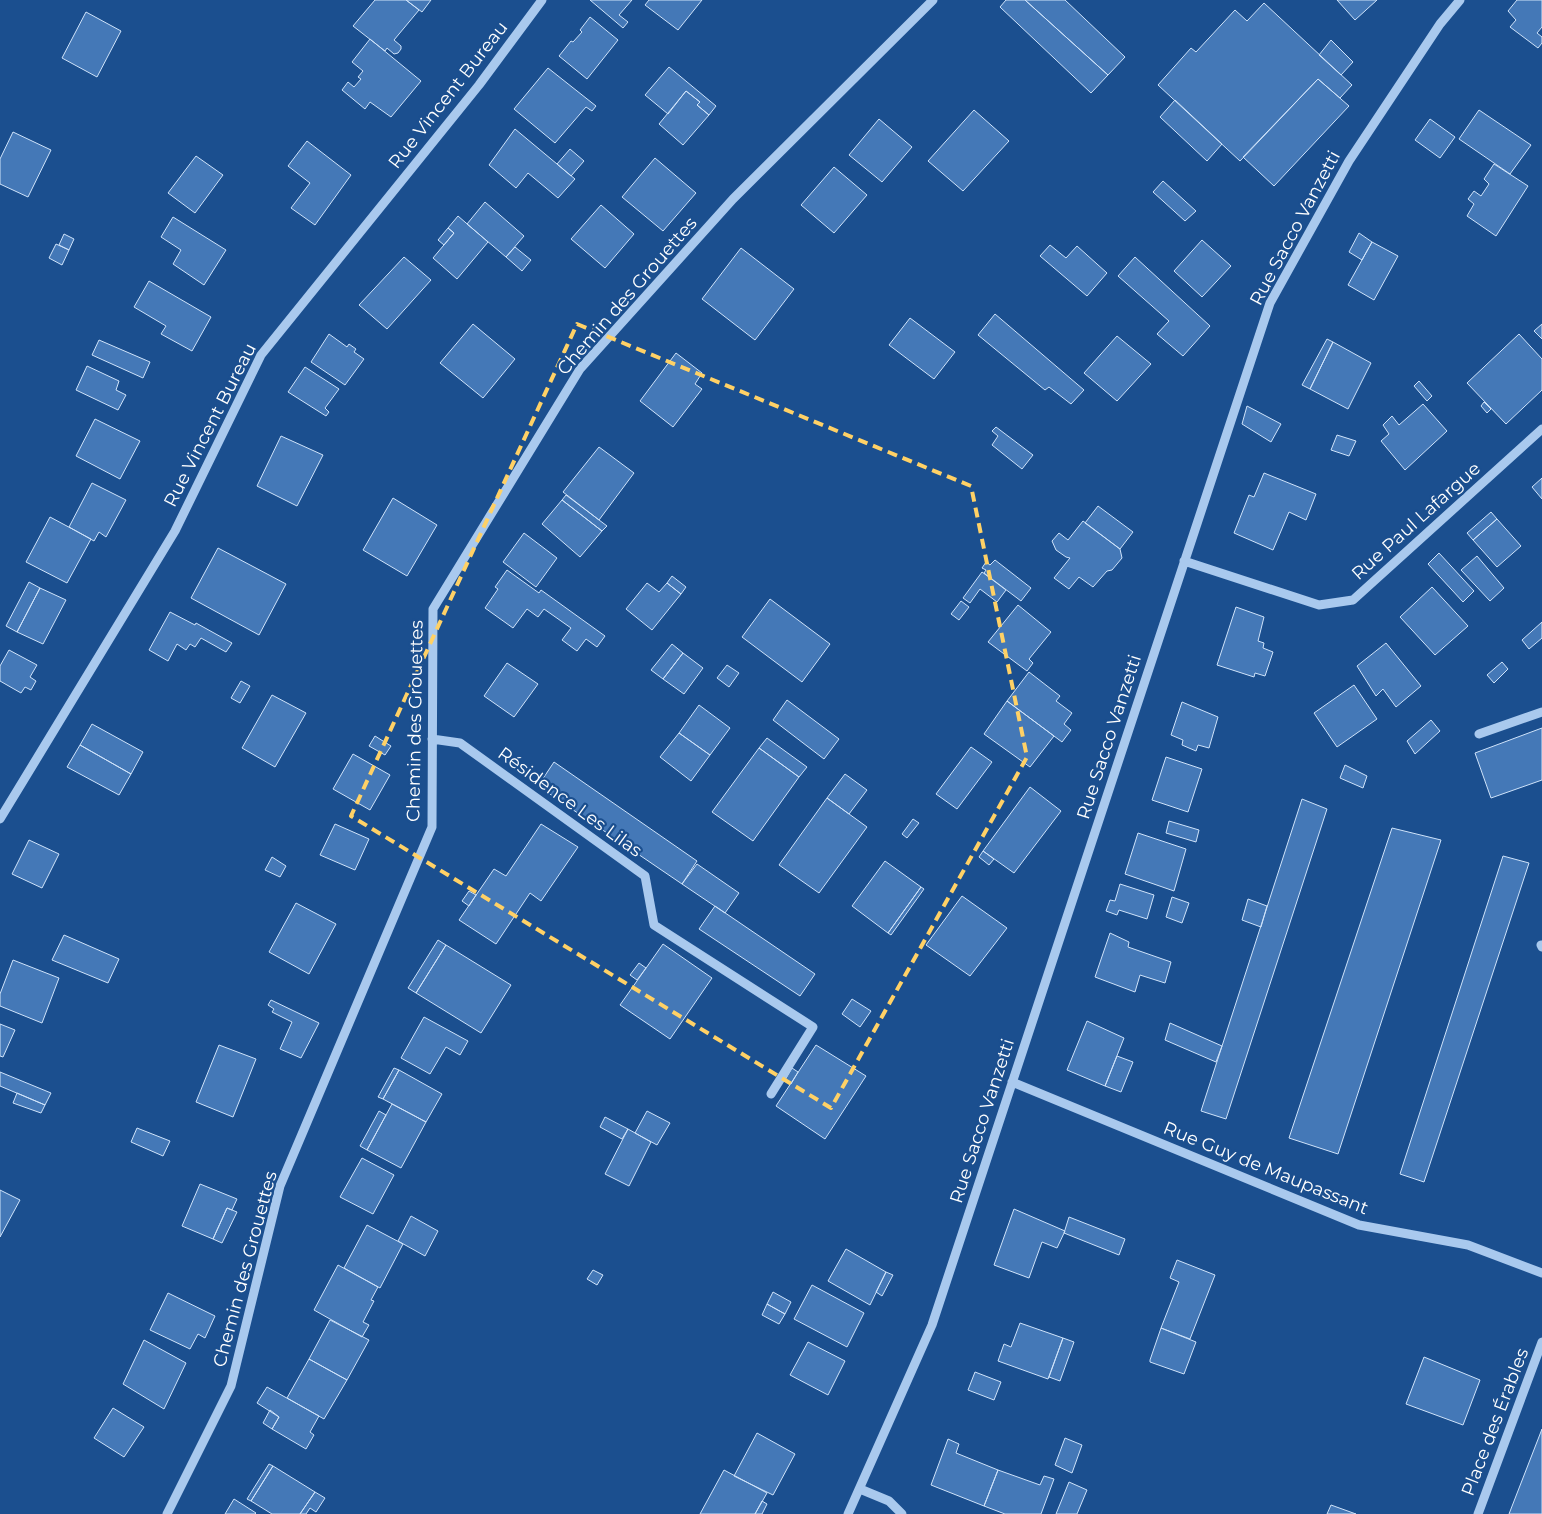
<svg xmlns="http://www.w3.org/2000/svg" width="1542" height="1514" viewBox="0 0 1542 1514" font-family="Montserrat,sans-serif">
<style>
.building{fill:#4478b7;stroke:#cfe3fa}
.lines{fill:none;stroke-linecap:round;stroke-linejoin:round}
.minor{stroke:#a9c9ee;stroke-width:9}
.marked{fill:none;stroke:#ffd166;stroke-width:4;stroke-dasharray:10 6;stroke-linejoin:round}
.labels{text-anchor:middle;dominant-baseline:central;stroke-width:4.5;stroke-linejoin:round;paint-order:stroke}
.street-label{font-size:18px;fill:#fff;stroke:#1b4f8f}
</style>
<rect width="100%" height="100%" fill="#1b4f8f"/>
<path class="building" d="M375 0H406L419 10 394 40 401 46V49L398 53 394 54 387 48 385 51 353 26Z
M406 0H431L422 12Z
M590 0H632L619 15 628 22 623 28Z
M649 0H702L678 30 645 5Z
M1006 0H1025L1108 75 1091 93 1000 7Z
M1025 0H1065L1125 57 1108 75Z
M1337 0H1377L1355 20Z
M1517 0H1542V27L1537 33 1542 37V43L1538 48 1510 27 1516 20 1508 11Z
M1264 3 1352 85 1340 98 1318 79 1240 161 1158 85 1191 48 1196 52 1235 10 1247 21Z
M86 12 121 31 97 77 62 58Z
M590 17 618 40 587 79 559 56 571 41 573 42 582 32 580 30Z
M370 39 421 81 391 117 370 102 365 109 342 90 348 82 354 87 361 79 358 77 363 71 352 62Z
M1331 40 1353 62 1341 75 1319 55Z
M669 67 716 106 709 115 697 105 700 102 686 91 668 114 645 95Z
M548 68 596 106 592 111 586 107 555 143 514 109Z
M1318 79 1349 106 1274 186 1243 157Z
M686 91 700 102 697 105 709 115 683 145 659 124Z
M1175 100 1222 144 1207 161 1160 117Z
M974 110 1009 141 963 191 928 161Z
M1479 110 1531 145 1510 174 1459 139Z
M879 119 912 147 882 182 849 155Z
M1430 119 1455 137 1440 158 1415 140Z
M515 129 575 179 558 198 528 173 516 188 489 165Z
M13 132 51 150 28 197 0 184V159Z
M307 141 351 175 315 225 291 208 310 183 288 166Z
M570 149 584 161 571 176 557 164Z
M196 156 223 175 195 213 168 193Z
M655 158 696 193 663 231 622 197Z
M1494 164 1528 186 1496 236 1467 216 1474 204 1468 199 1474 191 1481 196 1489 184 1484 179Z
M834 167 867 195 834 233 801 205Z
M1163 181 1196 211 1185 221 1153 192Z
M485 202 524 236 506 257 467 224Z
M601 205 634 234 605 268 571 239Z
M458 216 488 242 457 279 433 258 454 233 448 228Z
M173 217 226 250 204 285 173 264 181 250 161 237Z
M448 228 454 233 444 245 438 240Z
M1359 233 1372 242 1362 260 1349 252Z
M64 234 74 239 69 250 59 245Z
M1202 240 1231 266 1202 297 1174 271Z
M1372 242 1398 256 1374 300 1348 285Z
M56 244 69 250 62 265 49 258Z
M1050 245 1066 258 1077 246 1107 273 1087 296 1040 256Z
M515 247 531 260 522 271 506 257Z
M741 248 794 289 755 340 702 299Z
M404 257 431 280 387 329 359 305Z
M1135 257 1210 326 1183 356 1157 334 1169 321 1118 276Z
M149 281 211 317 192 351 161 334 166 326 134 307Z
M995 314 1084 390 1071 404 1049 387 1045 390 978 335Z
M910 318 955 352 934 379 889 345Z
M473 324 515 359 483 398 440 363Z
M1542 324V339L1534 331Z
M329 334 347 347 349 344 356 349 354 352 364 359 345 385 311 362Z
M1519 334 1542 359V390L1506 424 1467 383Z
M1117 336 1151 364 1117 401 1084 373Z
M1327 339 1333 342 1310 389 1302 385Z
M99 340 150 362 143 378 92 355Z
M1333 342 1371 363 1348 409 1310 389Z
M676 353 702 373 695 384 702 389 673 427 640 401Z
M87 366 119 381 116 390 126 395 118 410 76 390Z
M305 367 339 389 325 408 329 412 326 416 288 392Z
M1419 381 1432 396 1427 401 1414 386Z
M1484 402 1491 409 1487 413 1481 406Z
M1423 404 1447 431 1405 470 1381 441 1389 434 1383 425 1392 416 1399 425Z
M1247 406 1281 424 1271 442 1242 424Z
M95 419 140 441 120 479 76 456Z
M996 427 1033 455 1022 469 992 445 998 436 992 431Z
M1337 435 1356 441 1349 456 1331 450Z
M281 436 323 455 297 506 257 486Z
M599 447 634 473 599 520 563 492Z
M1264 473 1316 494 1306 520 1289 512 1273 550 1234 533 1249 495 1254 497Z
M1542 478V499L1532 487Z
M92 483 126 500 106 537 99 532 94 541 69 527Z
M566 495 607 526 602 531 562 500Z
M393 498 437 525 407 576 363 550Z
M562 500 602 531 580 557 542 524Z
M1098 506 1133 532 1120 549 1085 523Z
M1491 512 1497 519 1473 540 1467 533Z
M50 517 91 539 67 583 26 562Z
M1497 519 1521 546 1497 567 1473 540Z
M1083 521 1120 549 1122 558 1112 570 1107 571 1093 587 1079 577 1069 589 1054 578 1070 558 1066 557 1056 550 1052 541 1059 533 1068 540Z
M524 533 557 558 536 587 503 562Z
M218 548 286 584 259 635 191 598Z
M1439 553 1474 591 1463 602 1428 564Z
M1477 556 1504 588 1490 601 1461 570Z
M995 560 1031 588 1021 601 984 573 986 570 982 568 986 562 990 565Z
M507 570 539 593 541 590 605 636 597 647 586 639 577 651 562 640 571 628 544 609 538 617 527 609 513 628 485 608 498 589 495 587Z
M982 572 1006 590 997 602 980 589 970 603 963 598Z
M672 576 686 587 681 594 667 583Z
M29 582 40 588 17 632 6 626Z
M647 583 659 592 667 583 681 594 652 630 626 609Z
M1432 587 1468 626 1435 655 1400 617Z
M40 588 66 600 43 644 17 632Z
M770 599 830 644 802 682 742 637Z
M961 601 969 607 959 620 951 614Z
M1018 605 1051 632 1029 659 1033 663 1027 671 988 642Z
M1236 607 1264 617 1258 641 1264 643 1263 648 1273 652 1265 676 1255 673 1254 677 1217 665Z
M170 612 195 625 196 623 232 643 226 652 201 638 195 647 190 644 186 650 177 644 168 661 149 650Z
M1542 622V638L1529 649 1522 640Z
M1386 643 1421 686 1396 707 1383 689 1376 696 1357 666Z
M672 644 683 653 663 679 651 670Z
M9 650 37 665 30 677 36 681 31 690 25 687 21 693 0 681V666Z
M683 653 703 668 684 694 663 679Z
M1502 662 1508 669 1494 683 1487 675Z
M507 663 538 684 514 717 484 696Z
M727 665 739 673 729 687 717 678Z
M1029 672 1060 696 1056 701 1072 713 1064 724 1071 730 1062 742 1007 701Z
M241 681 250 686 240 703 231 698Z
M1354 685 1377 719 1337 747 1314 713Z
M272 695 306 713 275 767 242 748Z
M787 700 839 739 824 759 773 720Z
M1007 701 1054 736 1030 767 984 734Z
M1182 702 1218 717 1209 748 1198 745 1196 751 1182 745 1183 740 1171 735Z
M699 705 730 728 710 755 679 733Z
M1431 720 1440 731 1415 754 1407 741Z
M92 724 143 752 131 774 80 745Z
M1542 728V780L1491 798 1475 753Z
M679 733 710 755 691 781 660 757Z
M375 736 391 746 385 755 369 746Z
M767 738 807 767 799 777 759 748Z
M80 745 131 774 119 795 67 767Z
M971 747 992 762 957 809 936 794Z
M759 748 799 777 753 841 712 812Z
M353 754 390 775 370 810 333 789Z
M1166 757 1202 769 1188 812 1152 800Z
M554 762 697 861 682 884 538 786Z
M1345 765 1367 776 1363 788 1340 778Z
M845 774 867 790 849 814 827 798Z
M1030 787 1061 811 1014 873 983 851Z
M827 798 867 827 819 893 779 865Z
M1302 799 1327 809 1226 1119 1201 1111Z
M913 819 919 823 907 838 902 834Z
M1169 821 1199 830 1196 842 1166 833Z
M335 824 369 839 355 870 320 855Z
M541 824 578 847 541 901 530 893 496 944 459 920 494 869 506 876Z
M1392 828 1441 840 1338 1154 1289 1138Z
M1138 833 1186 849 1174 891 1125 874Z
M29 840 59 854 42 888 12 874Z
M983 851 994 859 989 865 979 857Z
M1503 856 1529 863 1424 1182 1400 1174Z
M272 857 286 866 280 877 265 870Z
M885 861 921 887 888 933 852 906Z
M697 864 739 893 725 913 682 884Z
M1120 884 1154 895 1147 919 1119 910 1117 915 1106 911 1110 900 1115 901Z
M921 887 924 889 891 935 888 933Z
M469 891 476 895 469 906 462 901Z
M962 896 1007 928 970 976 926 945Z
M1172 897 1189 903 1182 923 1166 917Z
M1248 899 1267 906 1261 927 1242 920Z
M296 903 336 924 309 974 269 952Z
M715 906 815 974 800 996 699 929Z
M1110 933 1129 942 1128 947 1171 962 1165 983 1140 975 1135 992 1095 977Z
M64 935 119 959 108 983 52 960Z
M438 940 446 945 416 993 408 988Z
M663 944 712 978 670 1039 620 1005Z
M446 945 511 985 481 1033 416 993Z
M13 960 59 978 42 1023 0 1006V994Z
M639 963 646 968 637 980 630 975Z
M852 999 871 1011 860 1027 842 1014Z
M271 1000 319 1023 301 1058 280 1049 292 1022 272 1012 274 1009 268 1005Z
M424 1017 468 1041 460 1055 446 1047 430 1074 401 1058Z
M1087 1021 1124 1038 1105 1086 1067 1070Z
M1170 1023 1222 1046 1216 1062 1165 1040Z
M0 1024 15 1030 3 1057 0 1056Z
M219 1045 256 1059 233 1117 196 1102Z
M816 1045 866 1076 825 1139 776 1106Z
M1117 1056 1133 1062 1121 1092 1105 1086Z
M394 1068 399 1070 383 1099 378 1097Z
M792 1068 798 1072 791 1084 785 1080Z
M399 1070 442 1094 426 1122 383 1099Z
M0 1072 51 1093 45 1105 0 1086Z
M17 1093 45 1105 41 1113 13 1103Z
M392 1104 426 1122 401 1168 367 1150Z
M379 1111 386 1115 367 1150 360 1146Z
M647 1111 670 1123 657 1145 635 1133Z
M605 1117 628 1129 622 1139 600 1127Z
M137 1128 170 1141 163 1156 131 1142Z
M628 1129 651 1142 629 1186 605 1174Z
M362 1158 394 1175 373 1214 340 1197Z
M200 1184 237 1199 232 1210 227 1208 213 1239 182 1226Z
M0 1190 20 1200 0 1237Z
M227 1208 237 1212 222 1243 213 1239Z
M1014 1209 1065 1231 1057 1248 1042 1242 1029 1278 994 1265Z
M411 1216 438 1231 425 1256 398 1241Z
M1069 1217 1125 1239 1119 1255 1064 1233Z
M367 1225 403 1244 380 1288 344 1268Z
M846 1249 886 1272 870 1305 828 1281Z
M1177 1260 1215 1275 1190 1339 1161 1328 1179 1282 1170 1278Z
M338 1265 378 1287 371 1300 374 1301 363 1322 369 1325 362 1337 314 1310Z
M593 1270 603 1275 597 1285 587 1279Z
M886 1272 893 1275 882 1296 876 1292Z
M812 1285 864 1313 847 1347 794 1319Z
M773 1292 791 1302 785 1314 767 1304Z
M168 1293 215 1316 205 1338 198 1334 190 1349 150 1330Z
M767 1304 785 1314 779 1324 762 1315Z
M330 1320 369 1340 347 1380 309 1359Z
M1020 1323 1063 1338 1048 1379 998 1361 1004 1344 1011 1347Z
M1161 1328 1196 1342 1184 1374 1150 1362V1360Z
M1063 1338 1074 1342 1060 1381 1049 1377Z
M144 1340 186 1363 164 1409 123 1384Z
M808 1342 845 1361 828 1395 790 1375Z
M1424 1357 1480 1380 1463 1425 1406 1404Z
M309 1359 347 1380 324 1419 287 1398Z
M975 1372 1001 1382 994 1400 968 1390Z
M267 1387 319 1416 310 1432 314 1435 306 1449 272 1429 279 1417 257 1403Z
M113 1408 144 1427 124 1457 94 1438Z
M270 1410 279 1417 272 1429 263 1423Z
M1542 1429V1514H1509Z
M757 1433 795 1454 773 1495 734 1476Z
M1065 1438 1082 1445 1072 1473 1055 1465Z
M948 1439 959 1444 956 1453 998 1470 984 1506 931 1485Z
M269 1464 273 1466 251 1501 247 1499Z
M273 1466 315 1492 300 1514H272L251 1501Z
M724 1470 767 1493 755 1514H700Z
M998 1470 1040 1485 1044 1476 1054 1479 1041 1514H1005L984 1506Z
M1069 1482 1087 1490 1077 1514H1056Z
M315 1492 325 1498 316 1512 310 1508 306 1514H300Z
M234 1499 256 1513 255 1514H225Z
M762 1501 767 1504 762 1514H755Z
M1331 1505 1356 1514H1327Z"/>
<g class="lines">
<path class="minor" d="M1184 561 1319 605 1353 600 1542 429
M1479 734 1542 712
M432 739 460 743 645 876 654 925 813 1027 771 1094
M0 819 175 531 261 355 479 85 542 0
M1541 945 1542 947
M1012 1082 1359 1225 1468 1245 1542 1273
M860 1489 889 1501 902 1514
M167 1514 231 1386 280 1186 432 827 433 609 580 369 733 199 933 0
M848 1514 932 1325 1270 303 1349 161 1440 24 1460 0
M1478 1514 1542 1342"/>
</g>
<path class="marked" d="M577 324 971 486 1027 757 831 1108 351 816Z"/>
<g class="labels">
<g class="street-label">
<text transform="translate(448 95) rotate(-52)">Rue Vincent Bureau</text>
<text transform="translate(1295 228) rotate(-62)">Rue Sacco Vanzetti</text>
<text transform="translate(627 296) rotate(-49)">Chemin des Grouettes</text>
<text transform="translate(210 425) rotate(-63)">Rue Vincent Bureau</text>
<text transform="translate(1416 521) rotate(-42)">Rue Paul Lafargue</text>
<text transform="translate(415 721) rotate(-89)">Chemin des Grouettes</text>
<text transform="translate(1109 737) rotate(-72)">Rue Sacco Vanzetti</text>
<text transform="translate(570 802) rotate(36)">Résidence Les Lilas</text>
<text transform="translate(982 1121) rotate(-72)">Rue Sacco Vanzetti</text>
<text transform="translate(1266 1168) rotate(22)">Rue Guy de Maupassant</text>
<text transform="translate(245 1269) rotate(-75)">Chemin des Grouettes</text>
<text transform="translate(1495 1422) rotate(-69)">Place des Érables</text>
</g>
</g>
</svg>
